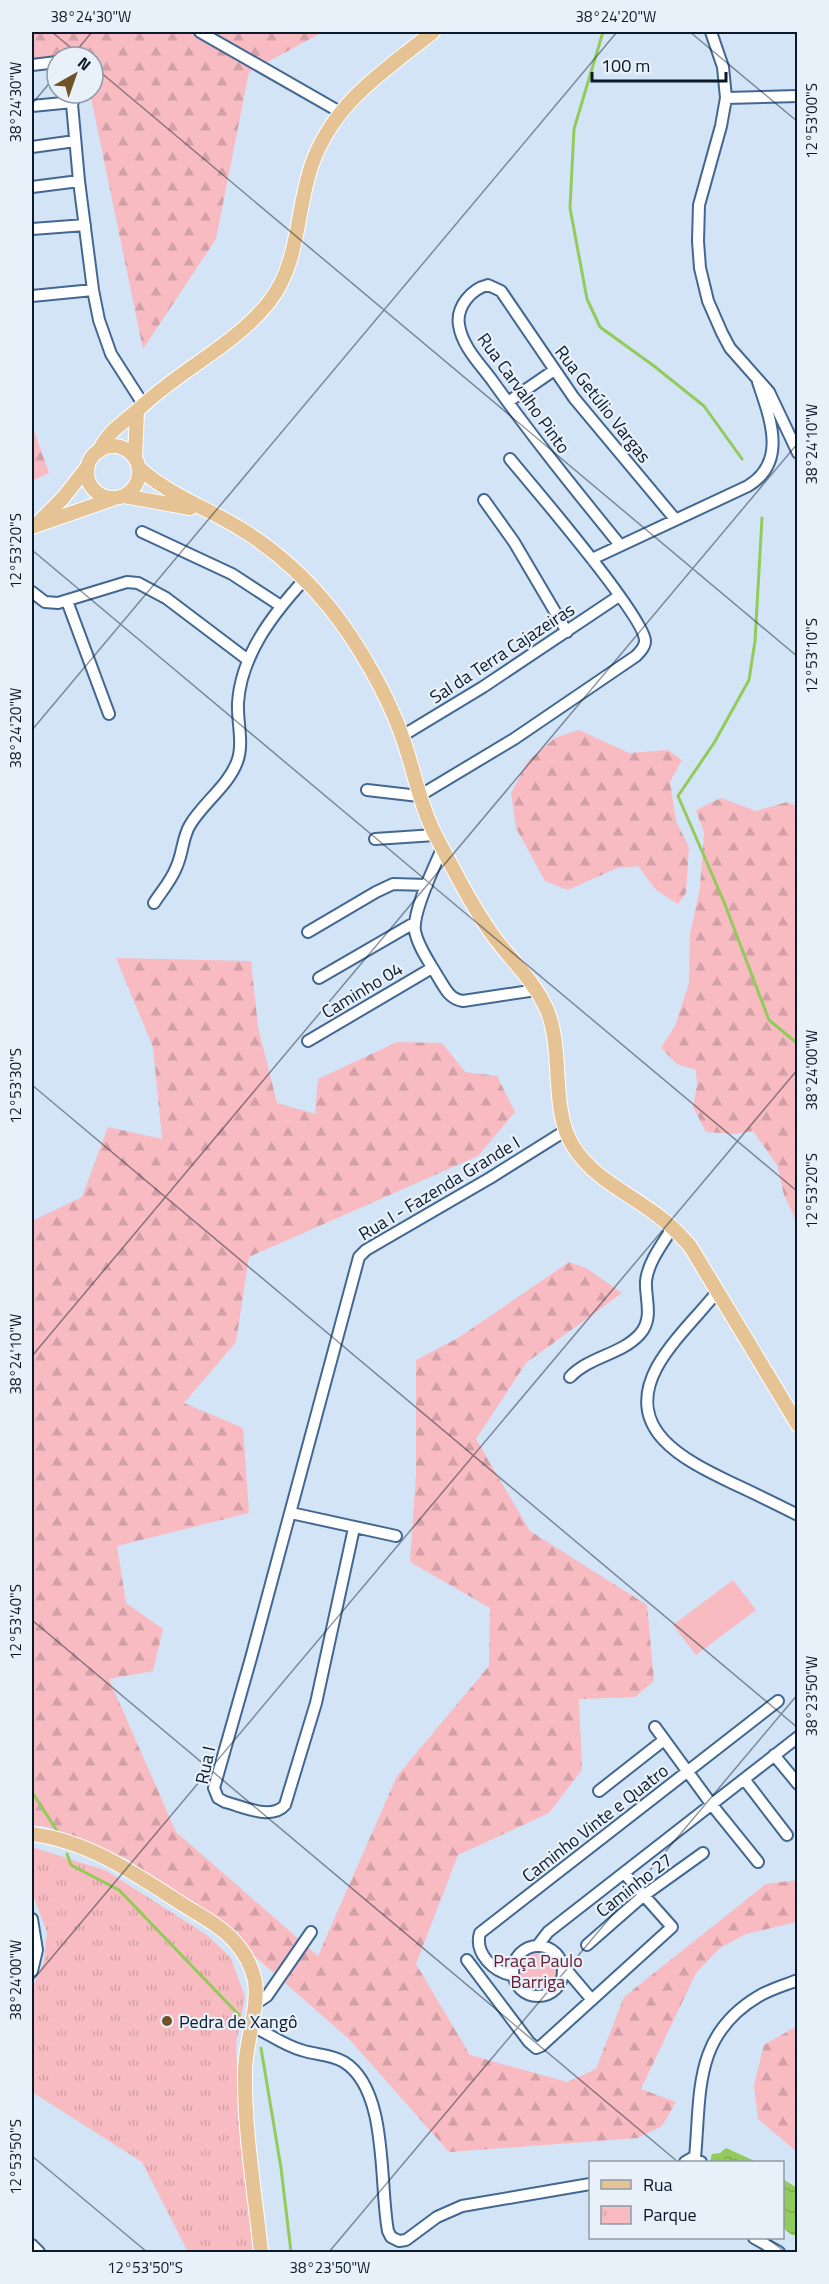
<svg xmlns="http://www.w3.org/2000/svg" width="829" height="2284" viewBox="0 0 829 2284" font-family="'Titillium Web',sans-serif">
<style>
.forest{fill:url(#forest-firs)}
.park{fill:url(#park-tufts)}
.pitch{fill:#f7bbc1}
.water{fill:url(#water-ripples)}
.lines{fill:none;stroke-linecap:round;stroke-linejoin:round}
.stream{stroke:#92cb5a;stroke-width:3}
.minor-casing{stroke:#426891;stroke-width:14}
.major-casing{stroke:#fff;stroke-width:16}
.minor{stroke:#fff;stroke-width:10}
.major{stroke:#e5c395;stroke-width:14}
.ticks{fill:none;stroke:#0a1a2a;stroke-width:1.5;stroke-opacity:0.45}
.poi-dot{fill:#715127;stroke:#e8f0fa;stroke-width:2}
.labels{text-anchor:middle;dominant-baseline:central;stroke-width:4.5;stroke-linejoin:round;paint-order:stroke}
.street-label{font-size:18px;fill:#0a1a2a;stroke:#e8f0fa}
.park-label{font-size:18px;fill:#67182a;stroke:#e8f0fa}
.poi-label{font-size:18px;fill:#0a1a2a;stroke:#e8f0fa;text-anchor:start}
.neatline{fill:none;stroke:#0a1a2a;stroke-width:2}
.ticks-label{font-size:15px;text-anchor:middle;fill:#0a1a2a}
</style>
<defs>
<pattern id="forest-firs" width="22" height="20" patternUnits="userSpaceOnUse" patternTransform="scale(1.5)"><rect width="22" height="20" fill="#f7bbc1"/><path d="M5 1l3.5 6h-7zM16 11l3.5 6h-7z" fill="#d2a0a6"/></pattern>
<pattern id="park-tufts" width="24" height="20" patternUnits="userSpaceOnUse" patternTransform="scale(1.5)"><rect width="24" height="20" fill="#f7bbc1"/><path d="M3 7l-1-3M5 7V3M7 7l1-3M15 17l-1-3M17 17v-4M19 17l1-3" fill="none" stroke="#d2a0a6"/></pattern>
<pattern id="water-ripples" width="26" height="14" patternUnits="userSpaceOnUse" patternTransform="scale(1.5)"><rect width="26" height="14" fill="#92cb5a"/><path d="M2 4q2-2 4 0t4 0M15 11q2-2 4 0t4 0" fill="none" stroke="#7dae4e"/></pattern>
</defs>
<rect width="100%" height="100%" fill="#d3e4f7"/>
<path class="forest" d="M32 32H323L249 72 216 239 143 349 90 93H93V57H57L32 67Z
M32 425 49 473 32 481Z
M579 730 629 753 668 750 682 760 670 782 676 821 689 847 686 893 678 904 656 890 638 866 617 868 568 890 545 881 516 828 511 793 528 761 555 738Z
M721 798 756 811 787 802 797 806V1223L784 1195 777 1165 753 1131 734 1134 706 1132 693 1107 697 1085 696 1070 677 1064 661 1048 675 1026 689 983 690 934 700 888 704 833 696 810Z
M116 958 251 961 258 1027 277 1103 315 1114 318 1079 397 1042 442 1043 465 1072 497 1076 515 1112 478 1156 249 1257 236 1342 184 1403 243 1428 249 1513 117 1546 126 1603 163 1629 153 1671 109 1679 176 1832 318 1956 397 1776 489 1666 490 1608 410 1562 416 1475V1360L458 1338 569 1262 586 1268 622 1293 526 1363 476 1439 530 1531 647 1605 654 1681 635 1697 579 1699 582 1770 549 1813 458 1855 416 1964 470 2055 567 2082 596 2069 624 1997 766 1884 797 1880V1922L746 1934 720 1948 696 1973 641 2089 676 2102 662 2126 638 2138 449 2152 350 2040 235 1939 127 1859 48 1827 32 1825V1221L82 1197 108 1127 162 1139 153 1047Z
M797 2026V2152L758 2119 754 2085 764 2045Z"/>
<path class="park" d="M32 1847 107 1871 207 1935 231 1958 245 1997 236 2044 239 2127 253 2252H188L142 2162 32 2092V1989L44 1961 47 1932 32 1893Z
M518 1970a20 20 0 1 1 40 0a20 20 0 1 1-40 0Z"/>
<path class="pitch" d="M733 1580 756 1610 696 1655 673 1625Z
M542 1952 557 1969 534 1989 519 1971Z"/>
<path class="water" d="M726 2148 757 2162H710L712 2154 720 2153Z
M783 2179 797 2188V2235H792L783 2228Z"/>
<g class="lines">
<path class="stream" d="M603 32 574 129 570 208 587 299 600 327 654 366 704 406 742 459
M762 518 755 641 749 680 714 743 678 796 724 902 769 1020 798 1044
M32 1795H34L59 1834
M67 1854 71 1865 119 1890 239 2015
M261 2048 281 2168 291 2252"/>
<defs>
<path id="minor" d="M200 32 340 112
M711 32 723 67 726 98 721 126 699 205 698 241 700 268 708 301 722 333 730 348 769 392 798 453
M32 65 57 62
M71 93 79 181 93 290 99 320 111 354 143 404
M726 98 798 96
M32 106 73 102
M32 147 75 141
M32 187 79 181
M32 229 85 225
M32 296 93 290
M508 402 553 371
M484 500 514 542 567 632
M142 532 232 574 281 606
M620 545C577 492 534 439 494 383 482 366 462 347 459 325 456 307 471 289 488 285L501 291 574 398 675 519
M592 559 748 486C788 462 770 418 758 382
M32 592 45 602 58 603 127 582 138 583 166 598 248 660
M67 601 109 714
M402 736 483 687 619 596
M367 790 419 796 514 739 636 656C640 652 645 647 645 641 646 619 531 484 510 459
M375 839 435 835
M442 849C434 867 412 913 415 931 418 947 430 963 438 977 445 988 449 999 463 1001L536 990
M154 903C161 892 171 881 176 868 183 854 182 838 190 825 203 803 228 786 237 762 244 744 237 722 238 703 241 655 273 614 304 580
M308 932 376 892 393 884 427 885
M319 978 414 923
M308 1041 432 968
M717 1292C698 1316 672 1340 657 1367 623 1430 684 1460 732 1483 754 1493 776 1504 798 1515
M570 1377C590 1356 621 1355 640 1334 654 1318 645 1299 646 1281 648 1262 663 1243 673 1227
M291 1513 396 1536
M354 1528 316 1703 285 1805C271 1821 242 1806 225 1802L218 1798 214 1788 251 1658 359 1257 366 1250 490 1178 565 1131
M655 1727 712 1805 758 1862
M774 1755 798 1784
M744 1779 787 1835
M599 1791 664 1740
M32 1919 37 1950 32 1971
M538 1945 548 1932 798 1737
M587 1945 643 1896 703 1853
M513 1971a25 25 0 1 1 50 0a25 25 0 1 1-50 0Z
M467 1960 529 2042 536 2048 541 2046 672 1927 624 1873
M564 1967 592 2000
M513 1975C494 1973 474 1953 480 1933L778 1701
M255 2004 267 1996 311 1932
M252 2026C268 2033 283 2045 301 2050 315 2055 331 2054 344 2062 389 2090 379 2185 388 2231L391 2237 399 2241 406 2240 437 2217 462 2206 590 2184
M695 2158C701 2092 693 2035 759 1996 771 1989 785 1985 798 1980
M685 2162 692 2158 701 2162
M754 2238 779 2252
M32 2245 39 2252"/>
<path id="major" d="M87 472a26 26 0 1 1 52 0a26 26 0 1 1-52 0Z
M99 451C110 429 122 424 139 409 179 370 234 346 269 302 300 263 296 209 312 164 334 102 384 71 433 32
M135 458 137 411
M139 468C169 495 207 508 241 529 275 550 305 577 330 608 358 643 389 697 403 739 415 774 421 810 439 842 456 874 473 908 494 937 512 961 535 982 547 1010 564 1051 550 1110 573 1146 594 1180 631 1194 661 1218 672 1226 681 1236 690 1246L798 1425
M124 496 190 508
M40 521 63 498 88 466
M32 527 115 498
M32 1834C88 1841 136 1874 182 1904 199 1915 221 1926 234 1941 244 1952 252 1967 255 1981 259 2011 245 2042 245 2071 244 2132 255 2193 261 2252"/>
</defs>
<use href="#minor" class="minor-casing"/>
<use href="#major" class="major-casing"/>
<use href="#minor" class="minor"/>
<use href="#major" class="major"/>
</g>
<path class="ticks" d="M52 32 82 57M690 32 798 122M71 57 92 32M93 66 798 657M32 104 57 74M32 550 798 1192M32 730 617 32M32 1085 798 1728M32 1356 798 443M32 1620 678 2162M32 1981 798 1069M32 2156 147 2252M767 2238 785 2252M329 2252 798 1694"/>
<circle class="poi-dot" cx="167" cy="2021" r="6"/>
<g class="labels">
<g class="street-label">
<text transform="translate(524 393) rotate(54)">Rua Carvalho Pinto</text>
<text transform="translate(603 404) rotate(52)">Rua Getúlio Vargas</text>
<text transform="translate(502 653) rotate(-33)">Sal da Terra Cajazeiras</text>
<text transform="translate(362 990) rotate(-31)">Caminho 04</text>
<text transform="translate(439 1188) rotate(-31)">Rua I - Fazenda Grande I</text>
<text transform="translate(205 1765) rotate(-78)">Rua I</text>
<text transform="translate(595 1823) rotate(-38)">Caminho Vinte e Quatro</text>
<text transform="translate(634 1885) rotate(-38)">Caminho 27</text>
</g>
<g class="park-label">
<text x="538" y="1960">Praça Paulo<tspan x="538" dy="21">Barriga</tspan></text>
</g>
<g class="poi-label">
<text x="179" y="2021">Pedra de Xangô</text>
</g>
</g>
<rect width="829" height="2284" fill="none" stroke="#e8f0fa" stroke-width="66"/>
<rect x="589" y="2161" width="195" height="78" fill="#e8f0fa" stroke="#8f9aa7" stroke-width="1.5"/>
<rect x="601" y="2180" width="30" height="9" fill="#e5c395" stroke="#8f9aa7" stroke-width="1.5"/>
<text x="643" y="2191" font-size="18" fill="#0a1a2a">Rua</text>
<rect x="601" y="2206" width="30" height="18" fill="url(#park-tufts)" stroke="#8f9aa7" stroke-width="1.5"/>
<text x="643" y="2221" font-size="18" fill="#0a1a2a">Parque</text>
<g transform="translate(75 75) rotate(40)"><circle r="28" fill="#e8f0fa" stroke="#8f9aa7" stroke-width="1.5"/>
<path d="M0-4.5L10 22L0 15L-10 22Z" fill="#715127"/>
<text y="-9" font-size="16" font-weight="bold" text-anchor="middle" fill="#0a1a2a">N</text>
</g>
<path d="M592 72v9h134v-9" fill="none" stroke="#0a1a2a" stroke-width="3"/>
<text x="601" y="72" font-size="18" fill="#0a1a2a" stroke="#e8f0fa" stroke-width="4.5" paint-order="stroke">100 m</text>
<rect x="33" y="33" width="763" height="2218" class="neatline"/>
<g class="ticks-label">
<text x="91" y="22">38°24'30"W</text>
<text x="616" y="22">38°24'20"W</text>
<text transform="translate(16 102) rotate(-90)" y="5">38°24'30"W</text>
<text transform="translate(812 121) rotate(-90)" y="5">12°53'00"S</text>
<text transform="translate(812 444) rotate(-90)" y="5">38°24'10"W</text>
<text transform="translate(16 551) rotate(-90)" y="5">12°53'20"S</text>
<text transform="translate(812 656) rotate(-90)" y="5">12°53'10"S</text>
<text transform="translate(16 728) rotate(-90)" y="5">38°24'20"W</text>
<text transform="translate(812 1070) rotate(-90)" y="5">38°24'00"W</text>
<text transform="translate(16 1086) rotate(-90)" y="5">12°53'30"S</text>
<text transform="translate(812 1191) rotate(-90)" y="5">12°53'20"S</text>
<text transform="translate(16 1354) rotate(-90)" y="5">38°24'10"W</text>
<text transform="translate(16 1622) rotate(-90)" y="5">12°53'40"S</text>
<text transform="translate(812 1696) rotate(-90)" y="5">38°23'50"W</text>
<text transform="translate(16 1980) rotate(-90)" y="5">38°24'00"W</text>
<text transform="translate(16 2157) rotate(-90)" y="5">12°53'50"S</text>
<text x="145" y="2273">12°53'50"S</text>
<text x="330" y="2273">38°23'50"W</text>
</g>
</svg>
